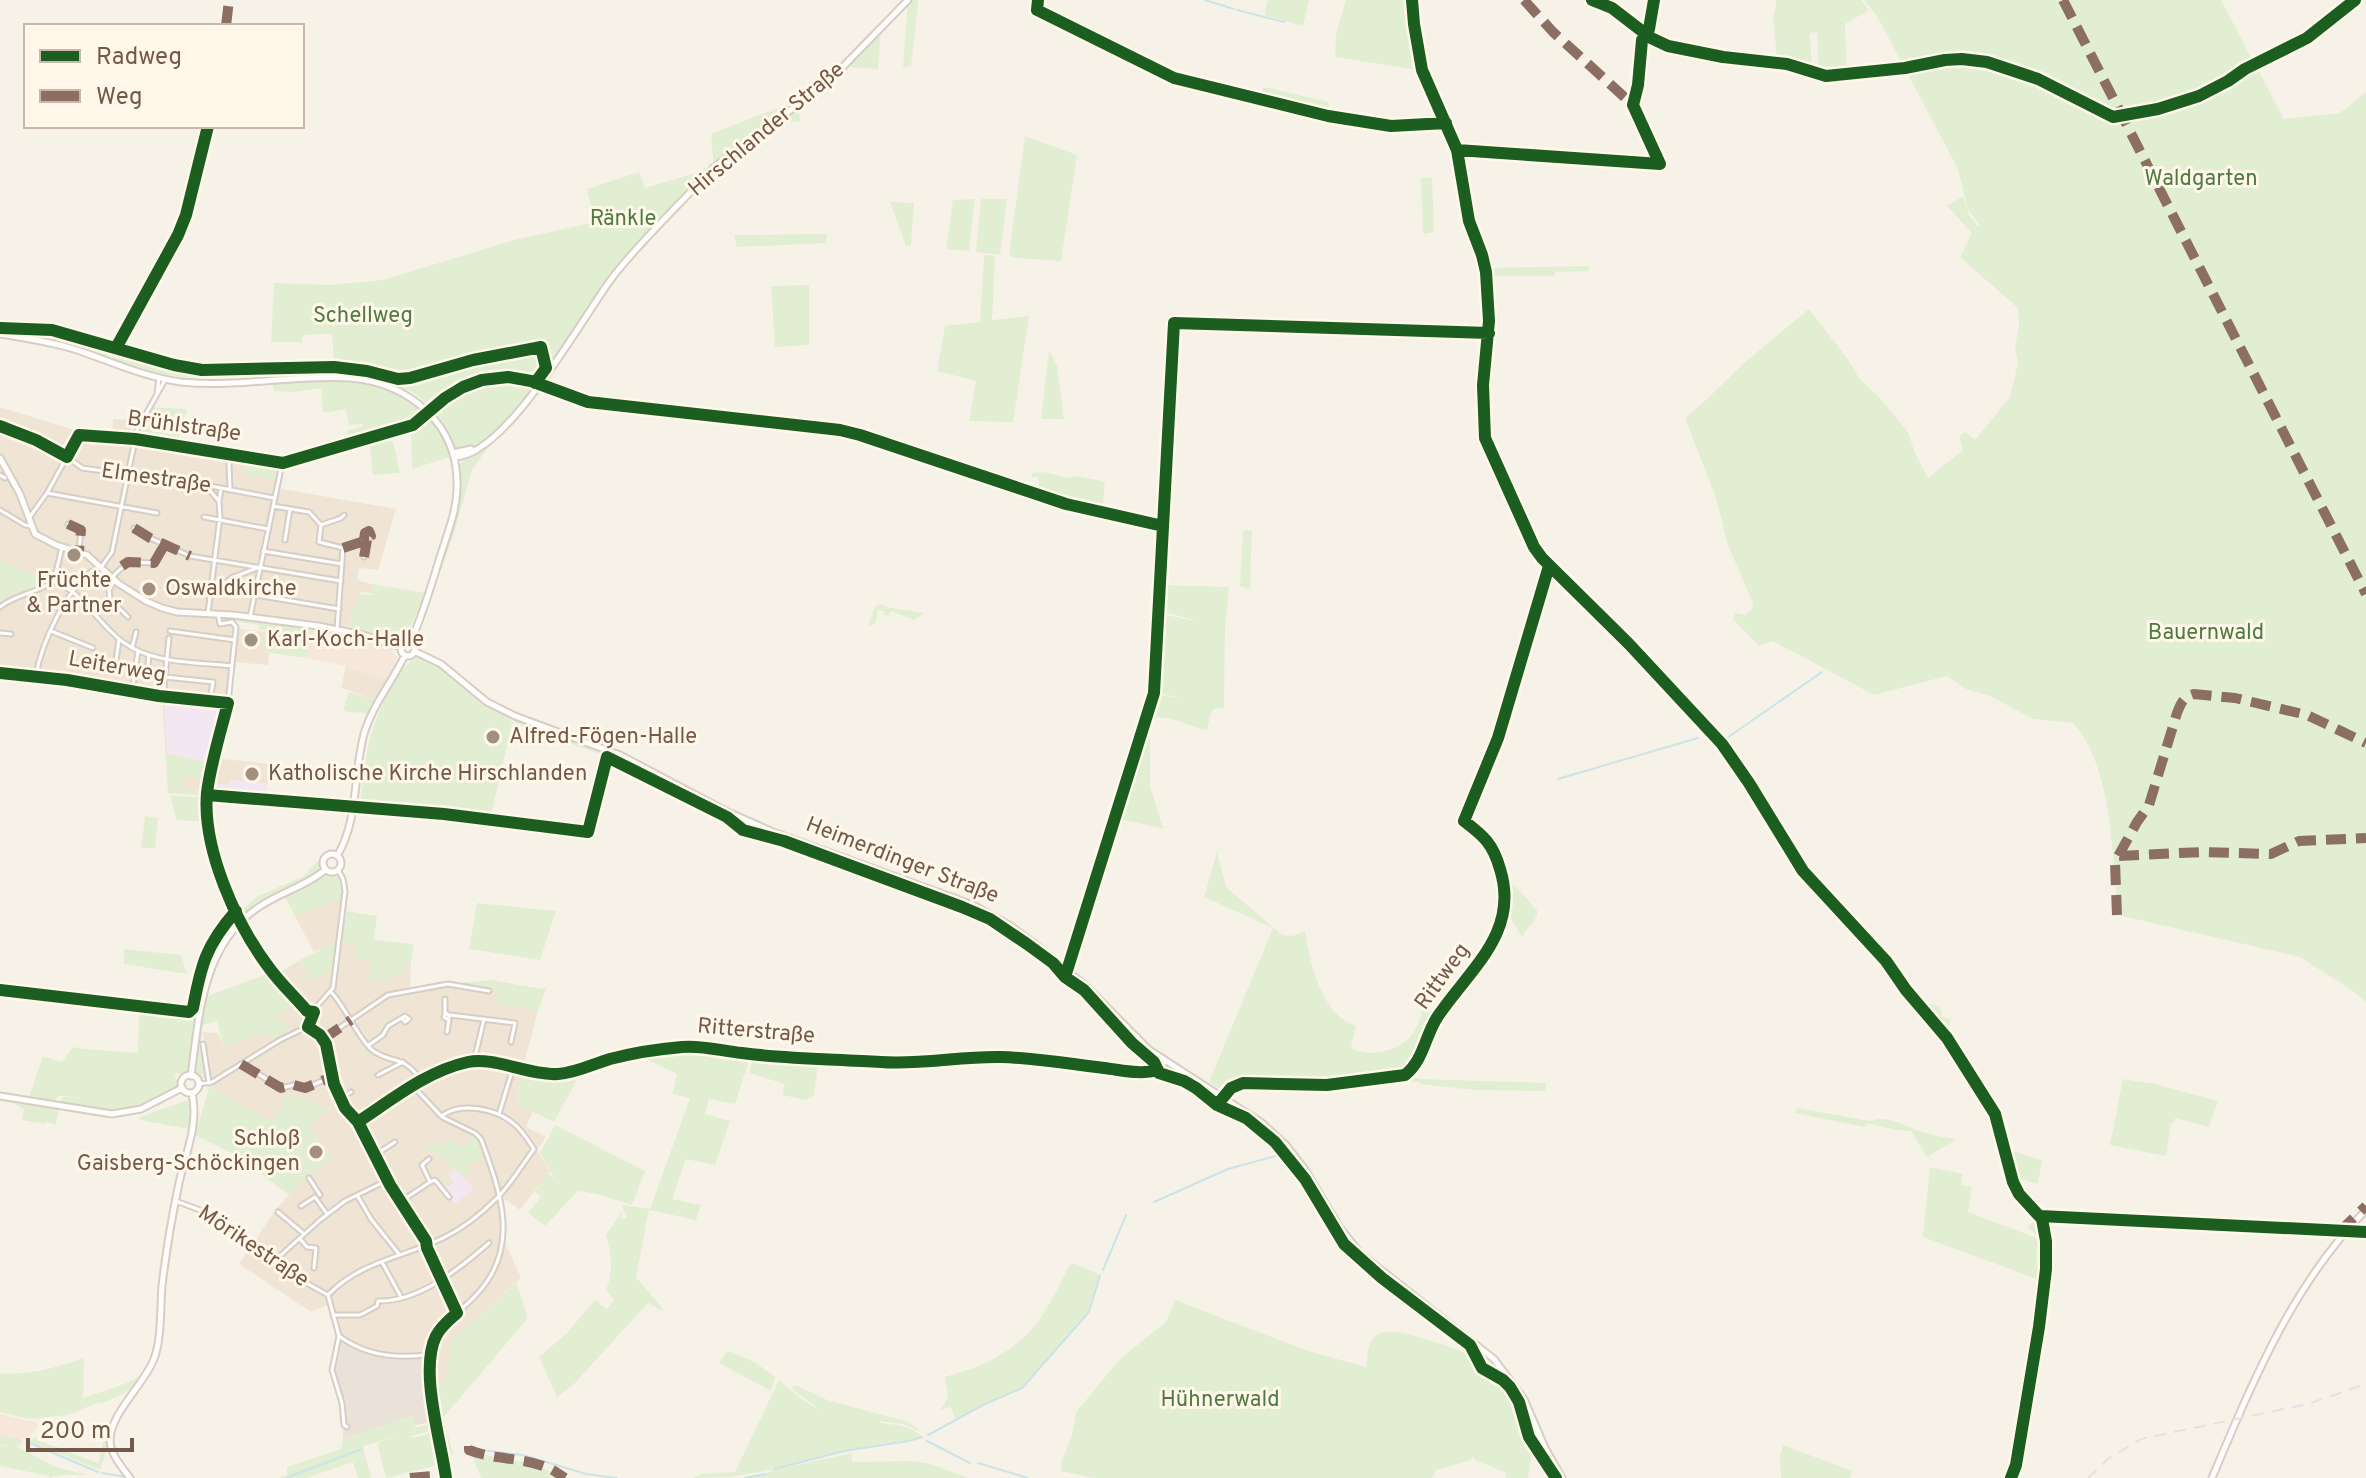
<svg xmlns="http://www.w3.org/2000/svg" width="2366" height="1478" viewBox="0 0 2366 1478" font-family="Overpass,sans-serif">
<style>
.residential{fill:#f0e5d5}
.commercial{fill:#f7e7db}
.industrial{fill:#eae2d9}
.education{fill:#f3e8f1}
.green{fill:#e2eed2}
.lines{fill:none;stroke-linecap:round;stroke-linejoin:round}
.stream{stroke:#cae4e7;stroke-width:2}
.street-casing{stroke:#d5cec6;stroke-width:7}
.secondary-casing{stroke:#d6cec4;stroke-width:9}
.street{stroke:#fefdfc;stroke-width:3}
.secondary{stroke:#fefdfc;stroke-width:5}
.rail{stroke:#e4e1e4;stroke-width:2;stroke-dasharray:12 8;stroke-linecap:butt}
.quiet{stroke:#8d6e63;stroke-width:10;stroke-dasharray:20 10;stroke-linecap:butt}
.cycleway-casing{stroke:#fff7e9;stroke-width:17}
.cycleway{stroke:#1b5e20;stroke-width:12}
.poi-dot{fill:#a28f80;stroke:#fff7e9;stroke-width:3}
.labels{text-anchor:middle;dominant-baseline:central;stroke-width:6;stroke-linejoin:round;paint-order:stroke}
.street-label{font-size:22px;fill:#755948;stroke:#fff7e9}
.park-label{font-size:22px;fill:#4f7b40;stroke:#fff7e9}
.poi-label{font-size:22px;fill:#755948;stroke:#fff7e9;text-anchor:start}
</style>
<rect width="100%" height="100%" fill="#f7f2e8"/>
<path class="residential" d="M0 407 81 432 112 433 113 419 133 420V431L136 439 280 464 277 488 396 509 378 570 359 568 357 580 372 584 371 593 361 592 347 628 257 615 235 614 234 628 265 632 263 652 269 653 268 665 232 662 225 704 212 758 273 764 264 799 168 793 162 697 72 680 0 673Z
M346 666 387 681 377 700 341 688Z
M342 898 336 942 358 946 371 960 389 975 403 962 411 963 410 988 451 984 498 990 496 1003 538 1011 522 1071 517 1103 533 1111 526 1127 546 1137 537 1150 550 1171 520 1210 500 1196 504 1240 521 1278 452 1340 445 1381 431 1382 402 1357 374 1352 345 1340 339 1336 330 1304 311 1312 239 1264 276 1209 308 1175 333 1159 229 1098 210 1085 203 1032 218 1033 223 1048 232 1007 297 1003 275 975 298 961 312 980 334 944 314 952 295 916Z"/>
<path class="commercial" d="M312 630 350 635 391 648 397 658 387 681 346 666 307 658Z
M0 1414 36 1422 39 1426 26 1439 0 1435Z"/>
<path class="industrial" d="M339 1336 345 1340 391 1357 431 1354V1389L435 1421 416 1425 412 1416 343 1439 342 1403 332 1370Z"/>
<path class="education" d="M166 698 225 704 211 763 167 754 164 700Z
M230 780 267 783 264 796 215 793 214 784 229 785Z
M456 1169 474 1189 455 1204 451 1199 453 1197 445 1188 453 1183 449 1174Z"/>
<path class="green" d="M908 0H918V3L911 66 903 67Z
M1268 0H1309L1303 26 1264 15Z
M1346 0H1412L1421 67 1418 70 1335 57 1336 35Z
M1776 0H1861L1869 10 1845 24 1847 75H1819L1817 32 1810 33 1812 72 1787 64 1772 62 1777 60 1773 16 1776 7Z
M1864 0H2221L2253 61 2263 54 2277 51 2255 64 2284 119 2340 113 2366 92V1002L2353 991 2300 957 2118 915C2112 858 2113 767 2073 723L2033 719 1990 696 1966 689 1947 676 1874 695 1773 641 1759 646 1733 619 1735 613 1746 615 1753 608V603L1728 545 1716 498 1685 418 1705 401 1745 362 1809 309 1847 358 1859 378 1878 396 1908 432 1915 453 1928 478 1963 450 1959 436 1965 432 1975 440 2010 397 2018 363 2015 347 2019 326 2018 308 1960 257 1972 233 1947 206 1963 196 1969 215 1978 226 1980 225 1968 210 1958 169 1877 16Z
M881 28 878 69 844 67Z
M1263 87 1329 102 1328 116 1261 100Z
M797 105 801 121 768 126 714 168 711 134 775 109Z
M1025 136 1077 155 1061 261 1015 258 1009 255Z
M713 168 613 278 540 385 543 386 517 421 487 449 472 470 453 537 430 600H427L454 512 460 465 464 457 472 452 453 453 456 448C447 424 431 404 409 390L405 393C362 373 315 379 269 380V367L334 366 332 334 303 335 302 342H271L274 283 329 285 383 280 514 240 595 222 587 189 639 172 645 188Z
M1432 177 1434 232 1423 234 1421 178Z
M975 199 969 251 946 249 953 200Z
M981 199H1007L1000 255 976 252Z
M890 202 914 203 911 245 906 246Z
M827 234 826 243 737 247 734 235Z
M984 255 995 256 992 320 1029 316 1013 422 969 421 976 381 937 371 945 326 980 322Z
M1589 266V271L1555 272V276H1488L1487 268Z
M809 285V345L775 347 771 286Z
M0 330 46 333 112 351 109 360 56 341 0 332Z
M1049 351 1057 365 1064 419H1041Z
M115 354 156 365 191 371 267 372V376C210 380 167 380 113 362Z
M341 379 372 383 406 396 408 400 423 411V414L408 423 349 442 346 431 363 426V424L349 425 346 409 323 413 321 388 295 392 274 391 272 382Z
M152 407 187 409 177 444 137 437 141 424Z
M428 415 443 437 450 457 412 469 411 428Z
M386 435 390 441 393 442 400 473 373 475 369 440Z
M247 458 277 463 278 467 276 480 244 474Z
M1043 472 1070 478 1076 476 1103 481 1105 484 1102 510 1070 503 1040 492 1038 477H1032L1031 473Z
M1243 531H1252L1250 589 1240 586Z
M0 560 49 581 14 594 9 592 6 597 0 600Z
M372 584 426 593 406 636 398 637 384 632 382 635 347 628 360 594 371 595Z
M1163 585 1229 587 1225 628 1224 708 1214 709 1211 713 1207 730C1190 727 1174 717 1156 717L1150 721V786L1162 825 1165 829 1116 818 1154 695 1156 694 1182 699 1157 692 1156 689 1159 618 1161 614 1201 622 1161 611Z
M881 604 887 607 924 613 914 620 891 611 888 616 884 615 885 612 878 610 875 624 868 626 875 606Z
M240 618 316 628 350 635 349 641 348 637 313 630 307 658 263 652 265 630 259 629V625L239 622 236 619Z
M420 656C442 667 458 682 478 697 490 706 503 712 514 723L512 724 490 820 360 804C365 758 368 729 391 688 400 673 404 664 420 656Z
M349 692 377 700 369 714 343 711Z
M507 714 544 730 611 752 744 821 742 828 728 817 617 760 517 725Z
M166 754 211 763 207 782 202 781V778L181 777V788L204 790V794L172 792 169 790Z
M171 796 205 797 207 822 176 820Z
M145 816 158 818 155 848H141Z
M1219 846 1218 856 1226 887 1282 935 1292 936 1305 931C1308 956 1319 999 1339 1016 1343 1020 1350 1023 1356 1026L1351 1047C1364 1059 1398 1051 1409 1038 1417 1029 1420 1020 1423 1009L1436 1012C1427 1033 1422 1064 1400 1074L1312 1083 1237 1080 1220 1089 1209 1082 1273 928 1204 897Z
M317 861 321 866 316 874 267 899 240 918 238 915 240 921 215 955 204 996 195 994C202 957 213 939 236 911L238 913 258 896 304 876Z
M330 873 339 876 344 887 342 898 295 916 285 898Z
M1506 880 1515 886 1537 910V916L1522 937 1508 914Z
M347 893V911L377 916 374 940 414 944 411 963 404 962 402 976 389 975 387 982 368 980 371 960 355 958 357 946 338 943 346 917Z
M477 903 556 911 540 960 469 949Z
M335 943 332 970 312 980 298 961Z
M124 949 181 955 187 974 124 964Z
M272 972 297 1003 278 1015 291 1032 273 1042 267 1031 223 1048 217 1021 203 1025 201 1045 206 1079 200 1077 194 1070 205 997Z
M491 980 543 989 547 986 538 1011 496 1003 498 990 448 984Z
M196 997H200L188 1072 183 1075 177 1073 174 1077 178 1081 176 1088 140 1107 113 1112 60 1104 62 1097 78 1096H58L52 1104 60 1106 56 1124 46 1122 45 1124 22 1120 24 1109 12 1103 0 1101V1096L28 1100 43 1056 62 1062 71 1049 75 1047 83 1049 138 1053 139 1008 188 1016 192 1013Z
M1917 1000 1939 1006 1943 1017 1951 1019 1947 1038Z
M688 1046 751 1054 735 1104 709 1099 705 1114 730 1121 715 1165 686 1159 672 1199 701 1205 696 1220 649 1210 636 1277 663 1309 662 1311 648 1303 575 1383 557 1397 539 1357 566 1334 595 1300 607 1309 614 1300 606 1289C614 1274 611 1251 606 1235L622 1211 621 1219 627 1218 622 1206 624 1205 650 1209 690 1098 672 1094 677 1074 646 1059 583 1072 582 1068 650 1051Z
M755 1050 884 1058 991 1053 1063 1058 1062 1062 995 1056 914 1061 819 1058 814 1095 806 1100 782 1095 785 1084 749 1073Z
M522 1071 547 1075 580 1074 554 1122 517 1104Z
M1407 1075 1420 1079 1546 1083 1545 1091 1474 1090 1420 1084 1419 1082 1382 1081Z
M2123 1079 2155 1084 2218 1101 2209 1127 2175 1118 2174 1123H2171L2166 1156 2110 1145Z
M210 1085 229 1098 272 1122 287 1094 329 1108 309 1127 333 1159 308 1175 289 1195 236 1155 195 1135Z
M1222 1097 1249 1115 1286 1146 1361 1254 1492 1360 1491 1363 1493 1362 1518 1392 1547 1456 1560 1478H1556L1533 1445 1528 1478H1506V1473L1473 1459V1454L1471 1460 1436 1470 1432 1478H1094L1061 1471V1463L1072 1435 1076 1412 1120 1359 1166 1322 1175 1300 1308 1351 1366 1367C1368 1358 1367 1344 1374 1337 1392 1320 1453 1351 1476 1355L1472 1347 1464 1340C1428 1314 1382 1285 1352 1252 1335 1233 1325 1211 1311 1190 1287 1151 1259 1123 1217 1105Z
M188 1100 190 1116 189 1129 139 1120 140 1117Z
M1797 1108 1870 1121C1887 1114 1909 1128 1925 1133 1935 1136 1946 1137 1957 1139L1927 1157 1911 1131 1896 1130 1867 1123 1864 1127 1795 1113Z
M555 1125 645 1171 632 1205 597 1194 578 1191 545 1226 528 1213 541 1197 535 1192 548 1173 555 1179 540 1153Z
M473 1135 479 1140 483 1159 466 1166 470 1175 467 1178 457 1169 454 1171 443 1157 426 1149 428 1144 445 1142 449 1139 465 1146Z
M2006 1149 2042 1160 2038 1184 2013 1177Z
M1930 1167 1963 1174 1961 1185 1972 1187 1968 1212 2042 1240 2027 1227 2038 1218 2046 1241 2045 1282 1923 1237Z
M1074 1263 1100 1275 1089 1312 1021 1388 955 1419 951 1407 940 1410C950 1397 949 1394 944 1377 981 1368 1016 1352 1039 1320 1051 1303 1060 1283 1070 1265Z
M520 1280 517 1284 528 1318 443 1418 453 1453 449 1459V1478H447C442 1446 433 1414 431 1382L445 1381 452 1340Z
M148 1286 160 1289 157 1342 151 1361 110 1432 108 1447 100 1470 31 1442 29 1440 37 1437V1440L98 1463 107 1427 131 1390 100 1404 99 1402 68 1415 29 1419 0 1412V1373C28 1376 58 1367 84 1358L83 1398C98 1392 130 1385 142 1374 159 1358 157 1311 159 1289Z
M730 1351 756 1363 775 1377 771 1391 719 1363 726 1352Z
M779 1380 800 1398 824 1413 793 1390 792 1386 796 1385 827 1400 908 1422 924 1433 903 1424 880 1421V1423C895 1425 913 1425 922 1438L844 1452 784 1468 851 1453 852 1462 913 1461 931 1464 968 1478H740L766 1474 775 1469 731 1477 694 1478 701 1474 735 1472Z
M413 1415 416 1425 414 1428 429 1424 430 1427 433 1426 434 1430 411 1436 412 1438 432 1433 439 1465 386 1478 377 1443 402 1435 363 1446 371 1478H358L353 1462 306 1478H279L287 1475V1467L341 1449 343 1439Z
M0 1435 22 1439 20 1446 14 1445 56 1467 87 1475H61L49 1478V1476L0 1466V1446L10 1445H0Z
M1783 1445 1852 1471 1850 1478H1781L1780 1456Z
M470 1450 501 1459 531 1463 564 1478H481Z"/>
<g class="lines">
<path class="stream" d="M1205 0 1234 9
M1237 10 1284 22
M1724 740 1822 672
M1558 779 1698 738
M1778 830 1807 873 1830 896
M1836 902 1887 958
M1154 1202 1228 1169 1279 1155
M1103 1270 1126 1215
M928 1435 983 1405 1022 1388 1089 1312 1100 1276
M927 1441 970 1463
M30 1443 98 1472
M473 1449 523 1455 586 1474 617 1478
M978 1463 1028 1478
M774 1469 844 1451 909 1441 922 1437
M102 1473 126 1477
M286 1478 362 1449
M745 1478 766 1474"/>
<defs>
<path id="street" d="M157 394 159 378
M0 426 61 452 82 468 205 485 274 498
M0 475 5 478
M205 485 218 500
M230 490 229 464 230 454
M47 493 157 513
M273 506 309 512 321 525 319 542 343 548 337 629
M0 510 25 525 31 526
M204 517 268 529
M29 518 47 493 79 435 135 439 283 463 302 458
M68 524 81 530 79 551
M321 525 341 518 344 515
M134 528 150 538 190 556 341 581
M285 540 290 509
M343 548 367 540 371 536 369 531 365 533 364 540
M263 551 342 564
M364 557 367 540
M102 566 112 552 137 430 165 380
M112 577 128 562 154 563 165 544
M115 580 109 590 110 599 128 617
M54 581C84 593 98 624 123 642 152 664 197 662 232 666
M179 585 210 589
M256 595 339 609
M211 597 231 578 257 568
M0 607C16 594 37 593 54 581L62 547
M208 613 220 517 219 502 221 488
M250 617 282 464
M51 631 93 648
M170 631 235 640
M0 633 11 634
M132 648 136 632
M148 664 149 655
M115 668 119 639
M0 673 67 680 159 696 228 703 236 627 232 622 220 624 218 614
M36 675C42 642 65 592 92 571L101 574 107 573
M165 677 213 682 210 701
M132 692 138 651
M163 697 169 638
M331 992C345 1006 359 1040 372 1050 392 1065 402 1053 421 1080
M446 1013 450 1016 447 1019 444 1017Z
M445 1014V999
M450 1015 515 1023 511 1042
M308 1027 320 1035 326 1044 334 1084 345 1108 358 1122 390 1185 426 1244
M308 1027 318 1005 333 988 345 891 343 879 338 870
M447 1032 449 1020
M323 1039 388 995 448 984 489 991
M203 1044 209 1083
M369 1045 383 1035 388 1026 405 1016 409 1019 405 1022 402 1018
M474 1061 484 1019
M242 1064 281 1088 294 1085 305 1088 332 1077
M378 1075 403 1062
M198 1084 212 1082 280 1040 307 1027
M414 1087 442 1117 475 1133 481 1139C501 1193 521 1248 476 1295 463 1310 442 1321 434 1340 421 1375 441 1438 445 1475
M1222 1097 1231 1088 1243 1083 1327 1085 1400 1076C1423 1068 1424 1039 1435 1020 1443 1004 1458 991 1469 976 1492 948 1510 918 1503 881 1498 850 1488 839 1464 821
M340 1098 351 1092
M499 1114 513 1068
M358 1122 393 1098 414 1087 421 1080 469 1062 482 1061 535 1072 558 1074 582 1069 617 1057 681 1047H698L743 1054 898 1063 1002 1057 1044 1060 1141 1073 1156 1071 1166 1062
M375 1155 395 1142
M309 1178 320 1195
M430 1182 435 1180 449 1197
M357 1195 371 1219 399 1254
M176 1201 205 1212 263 1259 328 1295
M400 1202 430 1182 422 1165 429 1159
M301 1206 315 1197 327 1214
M278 1212 304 1234
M300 1239 307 1247 316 1248 314 1268
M427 1248 457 1313
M382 1262 401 1297
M271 1264 320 1220 345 1201 388 1180
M328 1295C359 1262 404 1257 443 1238 462 1229 482 1213 497 1198 511 1184 522 1165 534 1149 528 1140 522 1130 514 1124 497 1109 460 1101 442 1116
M328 1295 339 1336 332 1370 342 1403 344 1425 347 1427
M333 1315H360L377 1306 378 1301C419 1302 459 1269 489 1243
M339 1336C366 1356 400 1359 431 1354"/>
<path id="secondary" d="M0 334C26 338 52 342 77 350 112 362 144 377 181 382 237 388 294 374 350 378 409 383 459 424 457 487 457 511 447 534 440 557 431 586 423 615 410 643
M453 453 471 449
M454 457C506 457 582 318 612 278 638 244 670 214 699 183L713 168 829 81 908 0
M0 458 20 494 35 534 56 545 87 555 119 584 146 601 162 608 177 612 233 615 318 626 363 635 401 647
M401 649a7 7 0 1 1 14 0a7 7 0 1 1-14 0Z
M414 651 441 664 487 702 515 716 620 755 726 811 773 832 973 905 1009 925 1035 944 1086 986 1148 1049 1262 1123 1286 1145 1306 1171 1340 1228 1361 1254 1494 1359 1524 1399 1545 1448 1562 1478
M323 863a9 9 0 1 1 18 0a9 9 0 1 1-18 0Z
M337 856C359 820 353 774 364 734 372 706 392 682 405 655
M181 1084a9 9 0 1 1 18 0a9 9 0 1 1-18 0Z
M191 1076C199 1016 202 947 256 909 278 893 305 887 325 870
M0 1096 112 1114 141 1109 182 1088
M130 1478C122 1467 110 1454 110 1440 111 1412 144 1385 154 1359 162 1337 160 1310 162 1286 166 1252 172 1216 179 1183 186 1152 199 1124 192 1093
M2212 1478C2252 1383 2293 1283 2366 1210"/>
</defs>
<use href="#street" class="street-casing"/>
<use href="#secondary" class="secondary-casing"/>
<use href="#street" class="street"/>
<use href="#secondary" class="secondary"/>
<path class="rail" d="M2088 1478 2109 1458 2141 1439 2308 1404 2366 1384"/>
<path class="quiet" d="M1524 0 1553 32 1633 105
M2063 0 2366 594
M226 26 229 0
M68 524 81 530 79 551
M134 528 150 538 190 556
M343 548 367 540 371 536 369 531 365 533 364 540
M364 557 367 540
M122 566 128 562 154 563 165 544
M2119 856 2202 852 2271 854 2299 841 2366 838
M2117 915 2115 862 2137 822 2149 805 2177 713C2181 703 2183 697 2194 694L2235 698 2307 715 2366 743
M323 1039 351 1020
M241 1064 281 1088 294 1085 305 1088 332 1077
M2339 1232 2366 1206
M469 1446V1450C494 1460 523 1457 548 1468 554 1470 560 1475 565 1478
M410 1478 445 1475 446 1478"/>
<defs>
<path id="cycleway" d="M1038 0 1037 10 1174 78 1328 116 1391 126 1446 123
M1412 0 1414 24 1422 70 1457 150 1469 221 1482 255 1486 272 1489 321 1483 385 1485 438 1534 547 1542 558 1629 644 1722 744 1749 783 1803 871 1886 961 1906 990 1947 1038 1995 1114 2013 1182 2019 1194 2042 1219 2046 1241V1269L2039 1327 2016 1465 2011 1478
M1592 0 1612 8 1651 38 1668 46 1723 57 1787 64 1826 76 1905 68 1945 60 1962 59 1987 62 2038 79 2113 117 2158 109 2199 96 2228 81 2245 69 2307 38 2355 0
M1457 150 1660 164 1633 105 1638 85 1642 40 1649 29 1654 0
M0 328 52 330 174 365 202 370 334 367 367 371 398 379 410 378 473 360 541 347 546 368 535 383
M116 348 178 235 186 215 208 126
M0 426 36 440 67 457 79 435 135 439 283 463 413 425 445 398 463 387 482 380 508 377 531 381 588 402 840 430 860 435 1066 504 1163 526
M0 673 67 680 159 696 228 703C221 730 210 766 207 793 202 849 237 926 270 969 281 984 295 997 307 1011L314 1012 308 1027 320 1035 326 1044 334 1084 345 1108 358 1122 390 1185 426 1241 427 1248 457 1313C449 1320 441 1326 436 1336 419 1370 441 1441 446 1478
M207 795 444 814 588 832 607 757 727 817 743 830 784 841 962 907 990 919 1027 944 1053 963 1065 977 1084 990 1132 1043 1154 1062 1159 1073 1184 1081 1196 1088 1217 1105 1246 1118 1275 1142 1305 1179 1344 1244 1382 1278 1470 1345 1482 1368 1503 1380 1510 1387 1519 1402 1529 1437 1556 1478
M1065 977 1154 693 1174 323 1489 333
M0 990 189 1012 193 1008C201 965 206 945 236 911
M1217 1105 1231 1088 1243 1083 1327 1085 1405 1075C1424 1060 1425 1035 1438 1016 1470 969 1520 932 1500 869 1493 844 1484 836 1464 821L1498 738 1549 566
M358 1122C393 1099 427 1071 468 1062 493 1056 530 1076 558 1074 576 1073 593 1064 610 1059 633 1053 658 1049 682 1047 702 1045 722 1051 742 1053 787 1059 835 1059 881 1062 921 1065 961 1056 1001 1057 1036 1058 1070 1064 1104 1068 1122 1070 1140 1075 1158 1070
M2040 1216 2366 1232"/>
</defs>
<use href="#cycleway" class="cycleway-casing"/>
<use href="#cycleway" class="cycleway"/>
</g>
<g class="poi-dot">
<circle cx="74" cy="555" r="8"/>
<circle cx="149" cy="589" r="8"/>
<circle cx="251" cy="640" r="8"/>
<circle cx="493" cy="737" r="8"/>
<circle cx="252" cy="774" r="8"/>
<circle cx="316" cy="1152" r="8"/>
</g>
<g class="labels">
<g class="street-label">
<text transform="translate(767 130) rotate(-40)">Hirschlander Straße</text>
<text transform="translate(184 427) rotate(8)">Brühlstraße</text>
<text transform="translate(156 479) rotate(8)">Elmestraße</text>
<text transform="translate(117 668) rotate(10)">Leiterweg</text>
<text transform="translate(902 861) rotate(21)">Heimerdinger Straße</text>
<text transform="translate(1443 977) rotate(-54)">Rittweg</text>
<text transform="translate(756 1032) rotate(5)">Ritterstraße</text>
<text transform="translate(253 1247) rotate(34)">Mörikestraße</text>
</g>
<g class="park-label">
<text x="2201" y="179">Waldgarten</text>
<text x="623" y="219">Ränkle</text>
<text x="363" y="316">Schellweg</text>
<text x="2206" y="633">Bauernwald</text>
<text x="1220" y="1400">Hühnerwald</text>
</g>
<g class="poi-label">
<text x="74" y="581" text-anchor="middle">Früchte<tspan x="74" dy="25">&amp; Partner</tspan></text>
<text x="165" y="589">Oswaldkirche</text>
<text x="267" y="640">Karl-Koch-Halle</text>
<text x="509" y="737">Alfred-Fögen-Halle</text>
<text x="268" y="774">Katholische Kirche Hirschlanden</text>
<text x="300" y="1139" text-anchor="end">Schloß<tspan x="300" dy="25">Gaisberg-Schöckingen</tspan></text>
</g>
</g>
<rect x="24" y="24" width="280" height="104" fill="#fff7e9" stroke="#c8b8a9" stroke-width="2"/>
<rect x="40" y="50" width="40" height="12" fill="#1b5e20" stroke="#c8b8a9" stroke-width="2"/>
<text x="96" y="64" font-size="24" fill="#755948">Radweg</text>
<rect x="40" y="90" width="40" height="12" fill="#8d6e63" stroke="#c8b8a9" stroke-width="2"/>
<text x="96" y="104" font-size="24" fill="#755948">Weg</text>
<path d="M28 1438v12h104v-12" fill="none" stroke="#755948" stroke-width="4"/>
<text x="40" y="1438" font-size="24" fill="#755948" stroke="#fff7e9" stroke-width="6" paint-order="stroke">200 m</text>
</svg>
